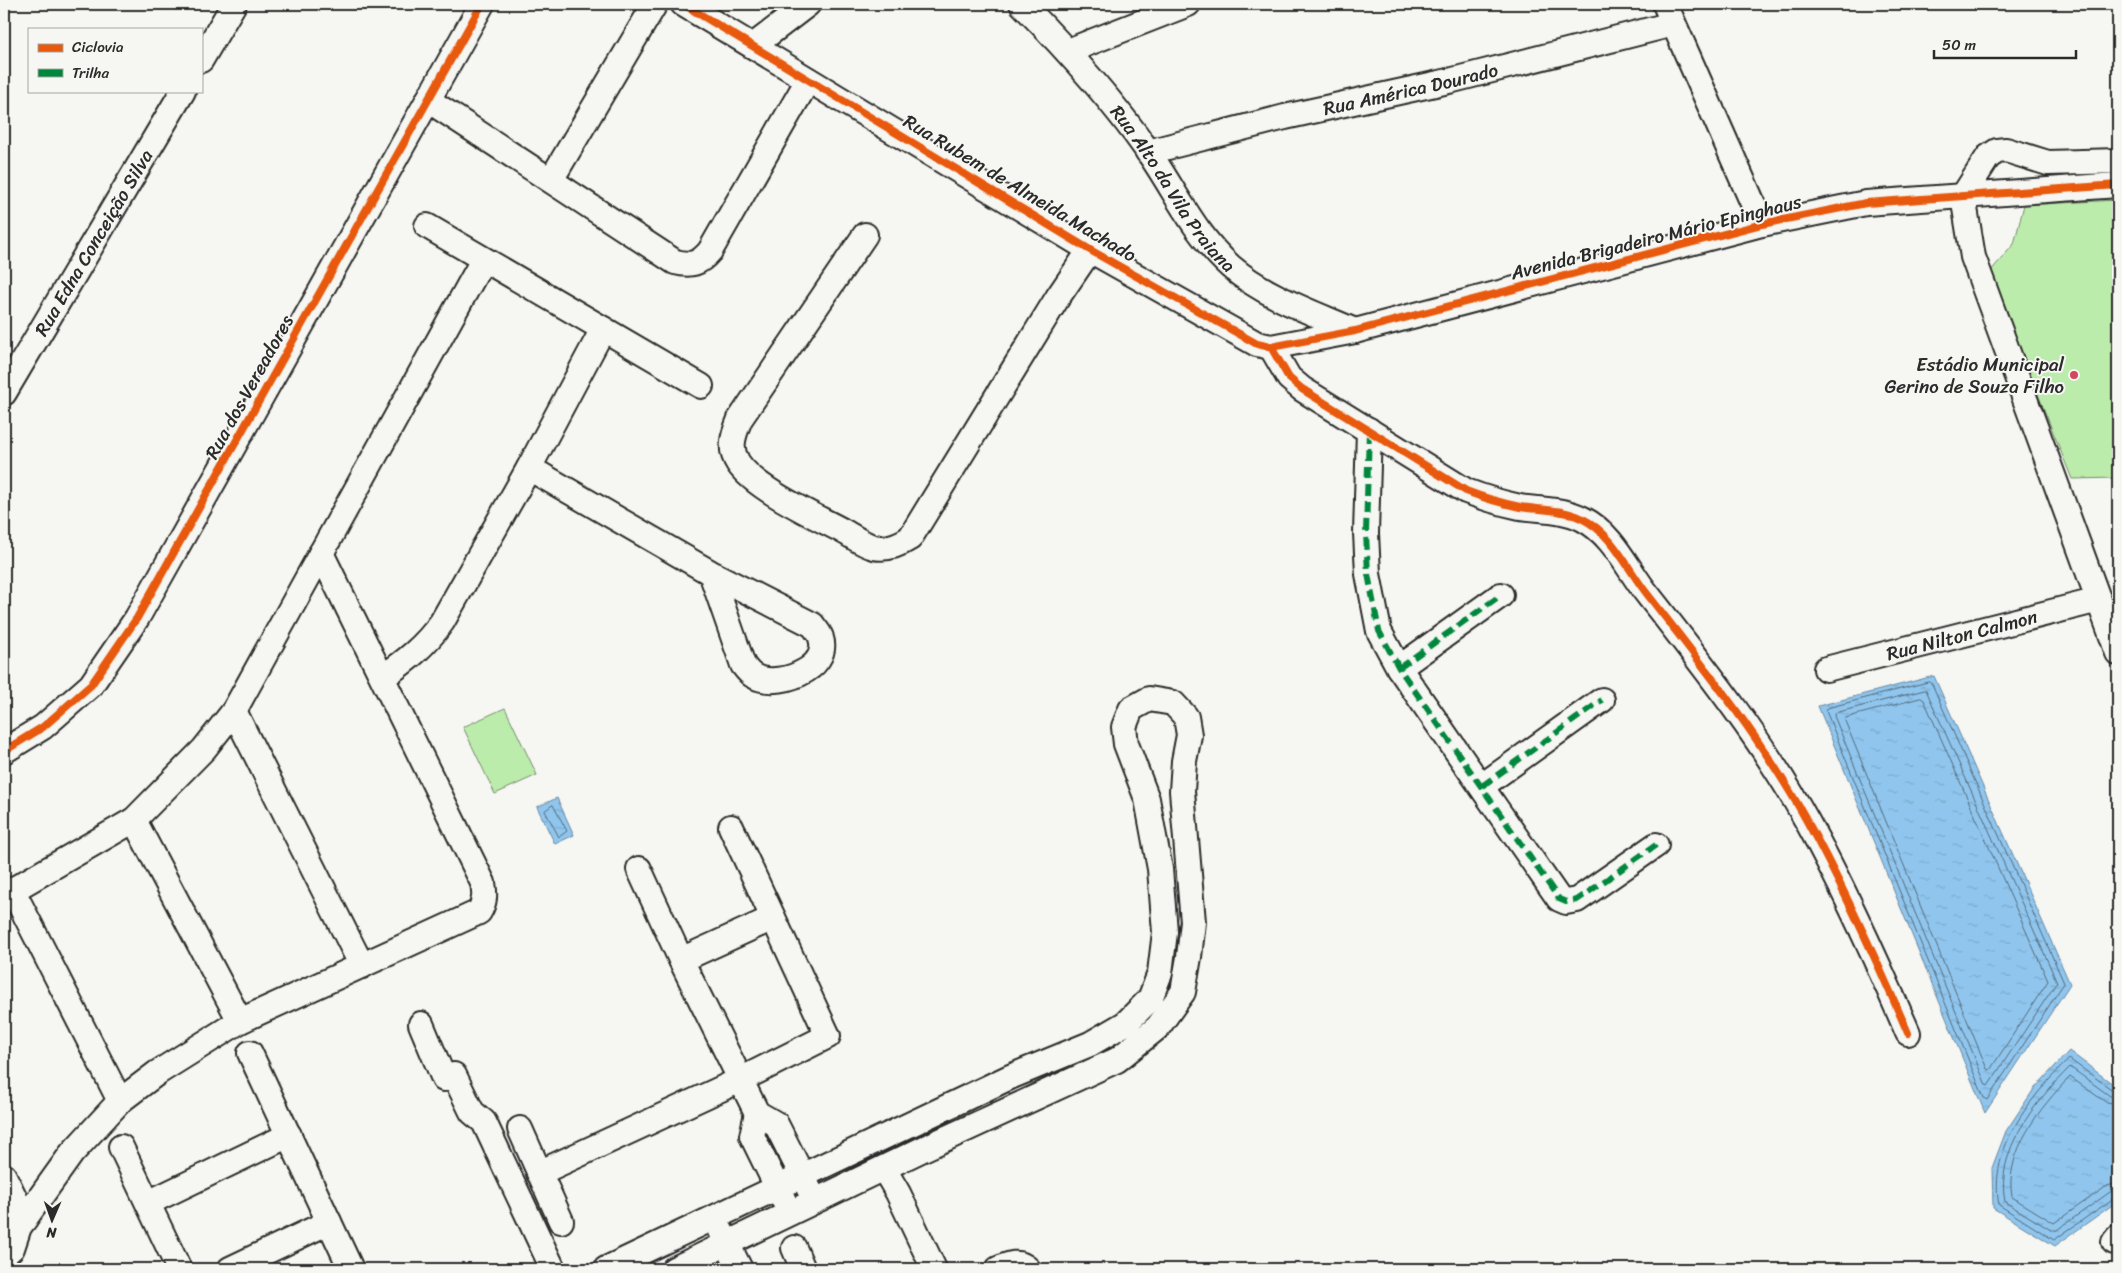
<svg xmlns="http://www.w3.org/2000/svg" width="2122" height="1273" viewBox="0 0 2122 1273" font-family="Sriracha,sans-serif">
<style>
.pitch{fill:#bcecab;stroke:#748c6b}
.water{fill:url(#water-ripples);stroke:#6888a0}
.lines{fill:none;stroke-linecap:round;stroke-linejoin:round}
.shore{stroke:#536979;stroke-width:1}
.minor-casing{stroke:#2b2b2b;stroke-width:28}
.minor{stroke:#f6f6f2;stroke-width:24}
.quiet{stroke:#00873e;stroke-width:6;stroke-dasharray:12 6;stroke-linecap:butt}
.cycleway-casing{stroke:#f6f6f2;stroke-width:11}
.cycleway{stroke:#e8590c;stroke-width:8}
.poi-dot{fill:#d1495b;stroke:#f6f6f2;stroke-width:2}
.labels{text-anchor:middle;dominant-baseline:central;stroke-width:4;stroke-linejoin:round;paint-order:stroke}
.street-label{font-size:19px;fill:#2b2b2b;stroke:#f6f6f2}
.poi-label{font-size:19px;fill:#2b2b2b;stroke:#f6f6f2;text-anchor:end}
</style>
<defs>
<pattern id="water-ripples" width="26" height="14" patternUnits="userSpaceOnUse" patternTransform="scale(1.25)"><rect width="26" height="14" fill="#90c6ee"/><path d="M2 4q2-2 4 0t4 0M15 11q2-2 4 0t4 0" fill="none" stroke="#7caacc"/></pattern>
</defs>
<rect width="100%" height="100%" fill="#f6f6f2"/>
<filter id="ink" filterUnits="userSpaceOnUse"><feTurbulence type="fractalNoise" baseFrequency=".02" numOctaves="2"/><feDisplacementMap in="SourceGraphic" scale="10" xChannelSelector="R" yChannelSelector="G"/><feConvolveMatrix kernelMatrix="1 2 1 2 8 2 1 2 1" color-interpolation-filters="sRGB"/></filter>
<g filter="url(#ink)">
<path class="pitch" d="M2118 200V478L2072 479 1989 273 2014 244 2024 205Z
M505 708 537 775 495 794 463 727Z"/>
<path class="water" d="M1934 676 2070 984 1985 1113 1818 706Z
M557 798 574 835 555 844 537 807Z
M2069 1051 2118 1088V1196L2115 1203 2055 1246 1993 1208 1992 1168 2006 1131 2034 1089Z"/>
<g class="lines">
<path class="shore" d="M1929 682 1932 684 2064 983 1987 1100 1984 1098 1826 711 1828 708Z
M1926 690 2057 982 1988 1086 1986 1085 1834 716 1836 713Z
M1921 698 1924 700 2048 981 1990 1070 1987 1069 1845 721 1846 718Z
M553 805 567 831 559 837 545 811Z
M2118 1091H2114L2069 1059C2031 1097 1988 1148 1999 1205L2054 1240 2114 1198 2118 1197
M2118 1098 2110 1096 2070 1067C2035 1102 1995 1150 2005 1202L2054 1232 2110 1192 2118 1190
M2118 1105 2107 1103 2070 1077C2040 1107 2004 1153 2012 1197L2054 1223 2107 1186 2118 1183"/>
<defs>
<g id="minor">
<path d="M683 4 1090 250 1257 344 1271 347 1355 331 1762 224 1866 203 2118 185"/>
<path id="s1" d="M1022 4C1067 50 1110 97 1147 150 1175 190 1194 234 1231 267 1266 297 1314 313 1355 331"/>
<path d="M1665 4 1762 224"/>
<path d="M753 46 808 4"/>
<path d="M1068 51 1188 4"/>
<path d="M201 60 234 4"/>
<path d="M428 100 675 262C691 266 699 264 710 251L808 80"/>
<path id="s2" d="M1148 152 1285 117 1453 80 1673 24"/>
<path d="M2118 161 2048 163 2006 150 1997 151 1988 157 1963 196 1973 257 2118 653"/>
<path d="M551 180 655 4"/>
<path d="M427 226 701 386"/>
<path d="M865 235 740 419C734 434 728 448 738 463 755 489 815 516 843 531 852 536 864 545 874 547 887 550 899 545 910 538L1058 297 1090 250"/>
<path d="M1271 347 1289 378 1302 389 1466 491C1484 498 1501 503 1520 507 1540 510 1564 509 1583 519 1613 534 1628 570 1648 595 1705 668 1763 741 1807 821 1845 890 1877 961 1908 1033"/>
<path id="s3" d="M4 393 183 91"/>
<path d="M1369 430 1366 533 1368 574 1379 631 1399 668 1559 899 1566 902 1577 900 1656 845"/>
<path d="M529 468 711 573 813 625C815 629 820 633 821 638 831 670 776 689 754 676 750 674 746 669 743 665L711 573"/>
<path d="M1399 668 1501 595"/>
<path id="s4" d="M1826 669 2099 600"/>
<path d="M383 677C406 661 425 646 442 622L529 468 603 329"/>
<path d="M234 711 362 966"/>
<path d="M4 751 43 727 91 685 137 618 482 4"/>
<path d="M1482 786 1602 700"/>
<path d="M134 820 240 1021"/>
<path d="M639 869 681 960 757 1113 776 1124 810 1191"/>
<path d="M13 891 120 1101"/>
<path d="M4 895 134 820 204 749 234 711 483 260"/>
<path d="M681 960 773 918"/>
<path d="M421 1024 444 1079 454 1075 472 1112 484 1122 553 1269"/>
<path d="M250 1053 351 1269"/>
<path d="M757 1113 752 1136 784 1201"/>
<path d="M520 1129 561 1221"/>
<path d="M121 1147 179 1269"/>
<path d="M884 1169 898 1193 934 1269"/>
<path d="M539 1173 740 1080 828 1036 731 827"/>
<path d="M4 1176 25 1219"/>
<path d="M148 1203 289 1135"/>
<path d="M721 1231 740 1269"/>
<path d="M2114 1242 2118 1237"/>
<path d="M794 1248 803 1269"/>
<path d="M4 1255 12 1248 19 1227 72 1153 120 1101 157 1073 240 1021 479 912C485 902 485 894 483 883L321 553"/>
<path d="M230 1269 329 1222"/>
<path d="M606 1269 1010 1077 1090 1044 1126 1023 1150 999 1160 973 1165 932 1160 869 1147 799 1126 744 1124 727 1131 709 1149 699 1173 703 1186 717 1189 735 1184 761 1182 791 1193 922 1189 957 1183 992 1158 1027 1117 1060 925 1148 674 1269"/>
<path d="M998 1269C1009 1264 1019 1260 1028 1269"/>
</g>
</defs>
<use href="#minor" class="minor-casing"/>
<use href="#minor" class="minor"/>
<path class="quiet" d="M1369 430 1366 533 1368 574 1379 631 1399 668 1559 899 1566 902 1577 900 1656 845
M1399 668 1501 595
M1482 786 1602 700"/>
<defs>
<path id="cycleway" d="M683 4 1090 250 1257 344 1271 347 1355 331 1762 224 1866 203 2118 185
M1271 347 1289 378 1302 389 1466 491C1484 498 1501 503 1520 507 1540 510 1564 509 1583 519 1613 534 1628 570 1648 595 1705 668 1763 741 1807 821 1845 890 1877 961 1908 1033
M4 751 43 727 91 685 137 618 482 4"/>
</defs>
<use href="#cycleway" class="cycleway-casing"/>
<use href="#cycleway" class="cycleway"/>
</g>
</g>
<circle class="poi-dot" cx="2074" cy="375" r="5"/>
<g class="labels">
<g class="street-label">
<text stroke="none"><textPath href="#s2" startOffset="270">Rua América Dourado</textPath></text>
<text stroke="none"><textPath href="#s1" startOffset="239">Rua Alto da Vila Praiana</textPath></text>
<text transform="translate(1020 188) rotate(31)">Rua Rubem de Almeida Machado</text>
<text transform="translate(1656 237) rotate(-14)">Avenida Brigadeiro Mário Epinghaus</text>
<text stroke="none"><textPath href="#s3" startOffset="175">Rua Edna Conceição Silva</textPath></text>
<text transform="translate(249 387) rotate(-61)">Rua dos Vereadores</text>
<text stroke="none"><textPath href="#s4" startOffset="140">Rua Nilton Calmon</textPath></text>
</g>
<g class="poi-label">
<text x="2064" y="364">Estádio Municipal<tspan x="2064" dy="22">Gerino de Souza Filho</tspan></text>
</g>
</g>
<rect width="2122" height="1273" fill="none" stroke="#f6f6f2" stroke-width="20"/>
<rect x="10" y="10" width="2102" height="1253" fill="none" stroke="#2b2b2b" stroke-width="2" filter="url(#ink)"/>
<rect x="28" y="28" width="175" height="65" fill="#f6f6f2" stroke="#a5a5a2"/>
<rect x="38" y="44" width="25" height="8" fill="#e8590c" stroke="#a5a5a2"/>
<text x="72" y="52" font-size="15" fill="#2b2b2b">Ciclovia</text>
<rect x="38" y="69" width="25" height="8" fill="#00873e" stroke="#a5a5a2"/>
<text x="72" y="78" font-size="15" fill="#2b2b2b">Trilha</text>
<g transform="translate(52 1220) rotate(182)" stroke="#f6f6f2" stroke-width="4" paint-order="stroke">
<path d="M0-4L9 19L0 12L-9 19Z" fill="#2b2b2b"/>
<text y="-8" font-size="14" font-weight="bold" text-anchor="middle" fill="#2b2b2b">N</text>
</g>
<path d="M1934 50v8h142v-8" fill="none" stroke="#2b2b2b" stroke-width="2.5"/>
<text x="1942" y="50" font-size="15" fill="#2b2b2b" stroke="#f6f6f2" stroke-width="4" paint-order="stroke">50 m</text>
</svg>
